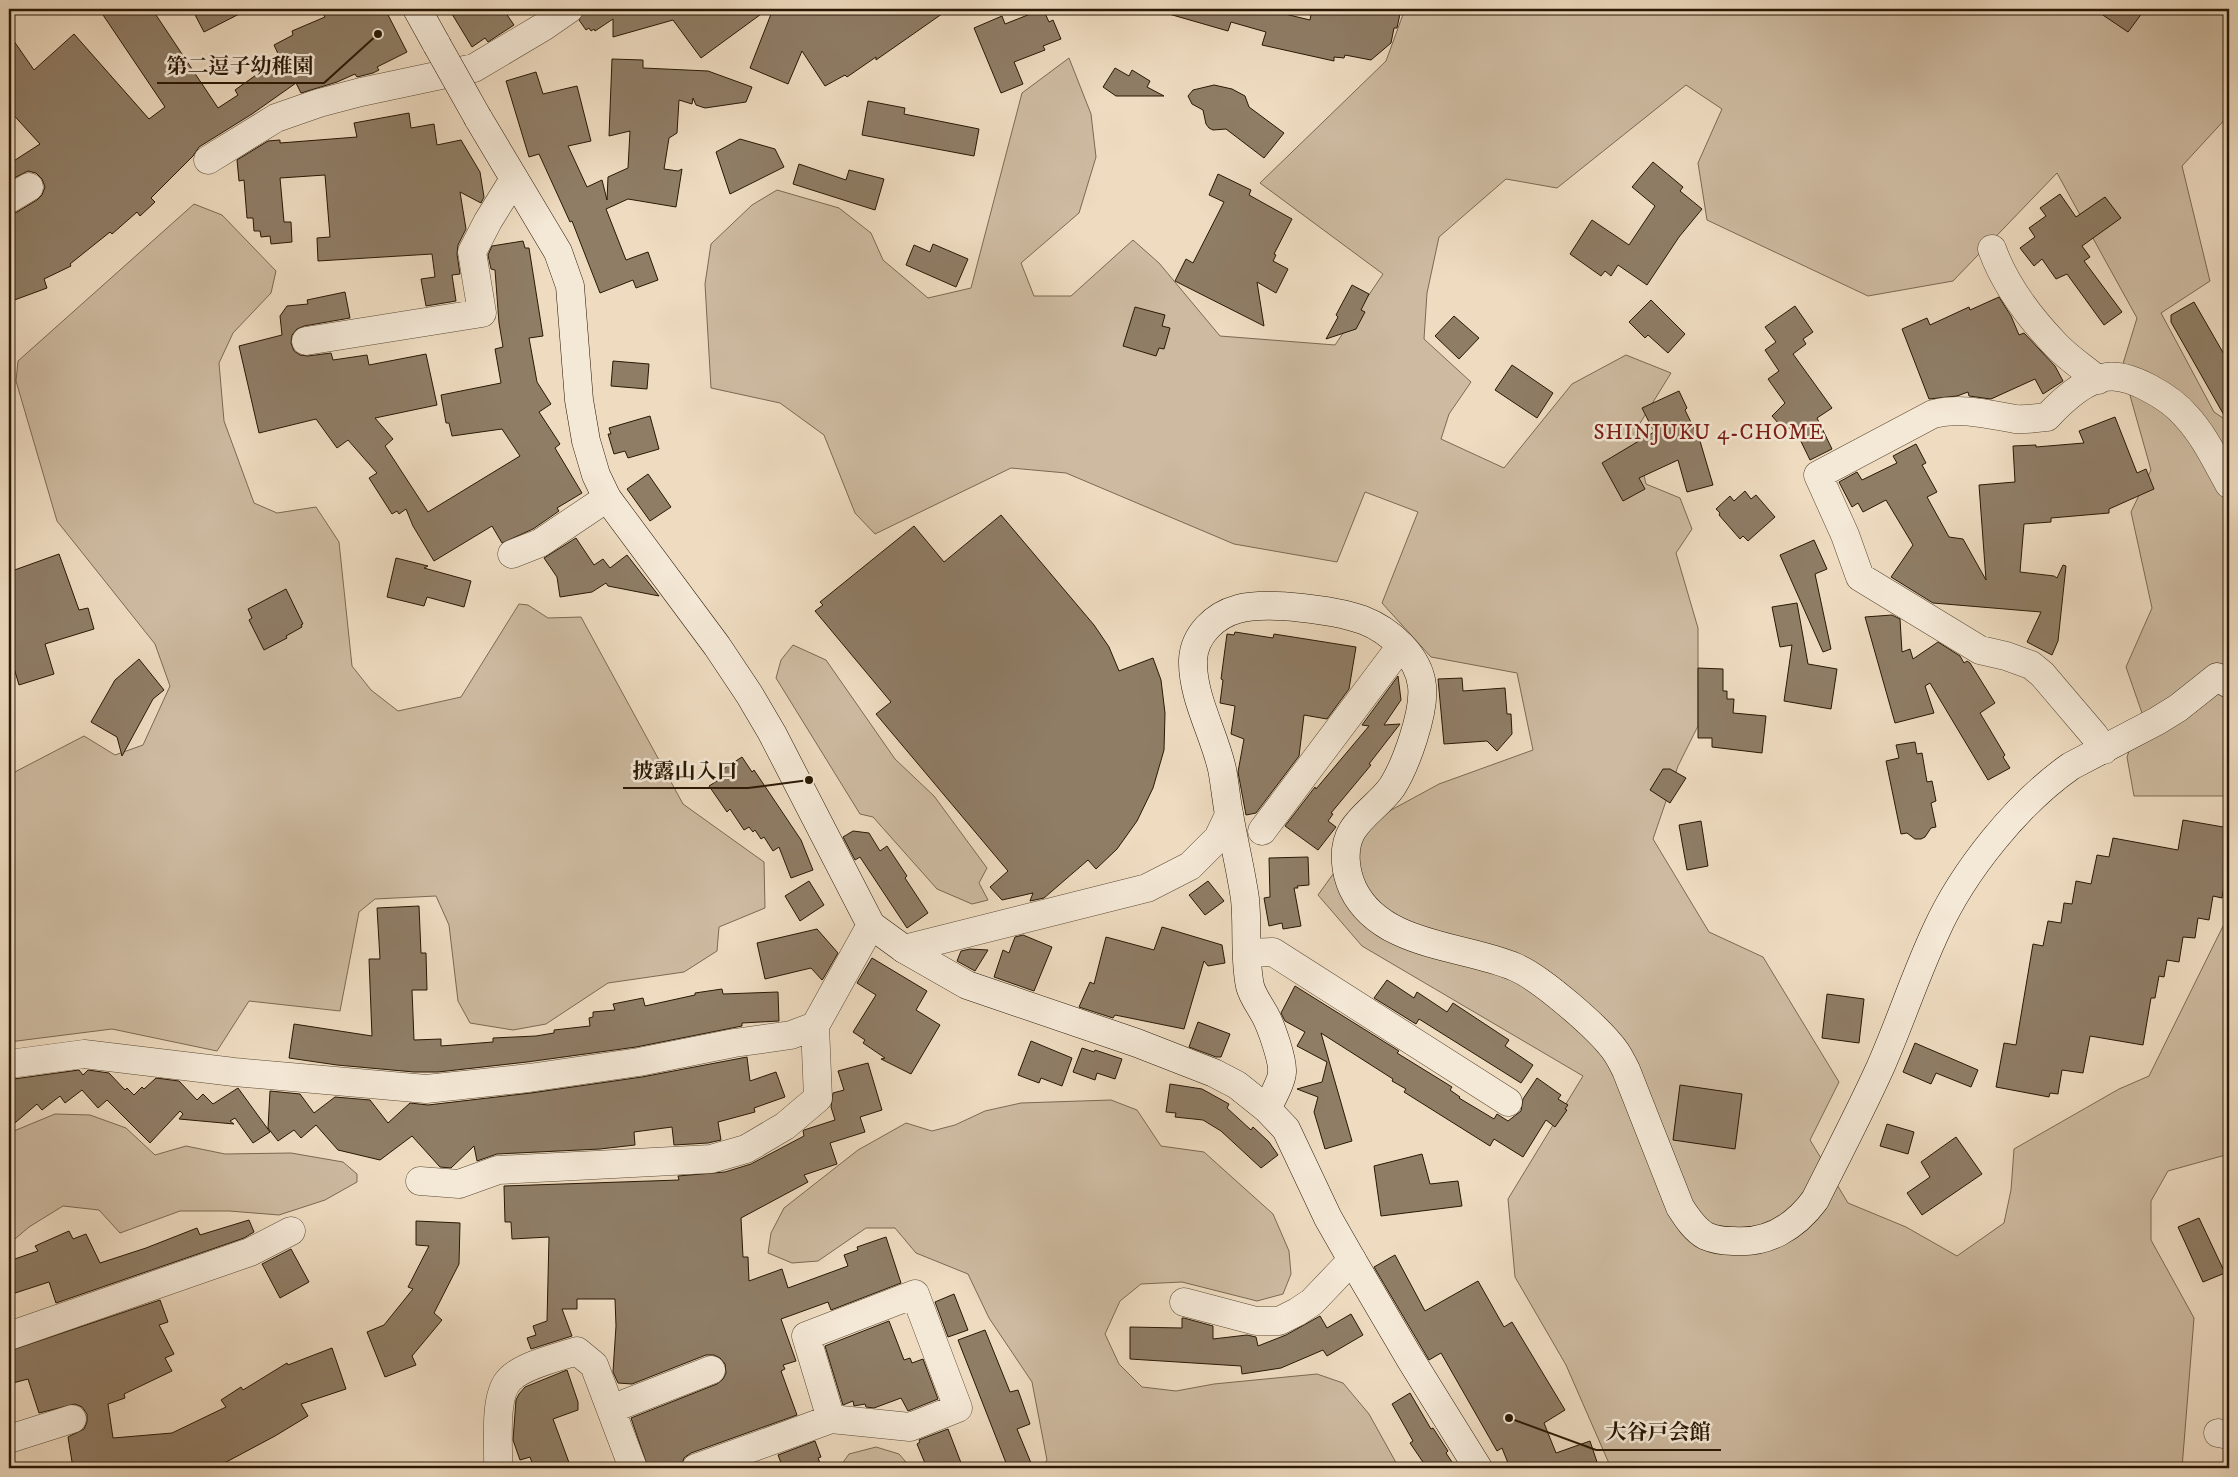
<svg xmlns="http://www.w3.org/2000/svg" width="2238" height="1477" viewBox="0 0 2238 1477" font-family="'IM FELL DW Pica','Noto Serif JP',serif">
<style>
.green{fill:#cdbaa0;stroke:#7b6952}
.building{fill:#8f7d66;stroke:#291804}
.lines{fill:none;stroke-linecap:round;stroke-linejoin:round}
.street-casing{stroke:#5a4933;stroke-width:29}
.secondary-casing{stroke:#291804;stroke-width:29}
.street{stroke:#f4e8d6;stroke-width:28}
.secondary{stroke:#f4e8d6;stroke-width:28}
.secondary-bridge-casing{stroke:#291804;stroke-width:29;stroke-linecap:butt}
.secondary-bridge{stroke:#f4e8d6;stroke-width:28}
.labels{text-anchor:middle;dominant-baseline:central;stroke-width:5;stroke-linejoin:round;paint-order:stroke}
.neighbourhood-label{font-size:21px;letter-spacing:1px;fill:#7a1f14;stroke:#f4e8d6}
.leader{fill:none;stroke:#291804;stroke-width:2}
.callout-dot{fill:#291804;stroke:#f4e8d6;stroke-width:2}
.callout-label{font-size:21px;text-anchor:middle;font-weight:bold;fill:#291804;stroke:#f4e8d6;stroke-width:5;stroke-linejoin:round;paint-order:stroke}
</style>
<rect width="100%" height="100%" fill="#eedbc0"/>
<filter id="stains"><feTurbulence type="fractalNoise" baseFrequency=".004" numOctaves="4"/><feColorMatrix values="0 0 0 0 .2 0 0 0 0 .09 0 0 0 0 .02 0 0 0 .5 -.17"/></filter>
<radialGradient id="worn" r=".72"><stop offset=".6" stop-color="#630" stop-opacity="0"/><stop offset="1" stop-color="#630" stop-opacity=".3"/></radialGradient>
<path class="green" d="M1405 9H2229V115L2182 166 2210 281 2161 313 2214 412 2229 422V796H2134L2127 757 2142 713 2126 667 2152 608 2131 512 2151 470 2122 367 2137 318 2057 173 1953 281 1868 296 1707 220 1698 163 1722 109 1686 85 1557 188 1506 179 1439 237 1427 293 1424 339 1471 382 1449 414 1441 439 1504 468 1572 384 1626 355 1671 373 1634 433 1646 484 1680 498 1692 529 1676 553 1698 628V726L1678 766 1653 839 1709 932 1763 957 1839 1082 1810 1140 1848 1203 1906 1227 1957 1256 2004 1223 2011 1190 2014 1149 2119 1089 2149 1076 2229 914V1154L2168 1171 2151 1201V1240L2194 1318 2182 1468H1611L1566 1365 1515 1277 1508 1199 1583 1076 1362 946 1318 895 1371 821 1439 784 1533 750 1517 673 1431 657 1382 603 1418 512 1365 492 1337 562 1234 544 1066 473 1011 468 875 534 855 513 824 435 780 403 711 388 705 284 711 244 752 205 777 190 839 208 871 233 883 260 928 298 971 288 1022 93 1069 58 1091 114 1096 157 1079 213 1021 263 1034 296H1071L1133 240 1159 263 1220 336 1335 345 1383 274 1260 183 1386 61Z
M194 204 222 215 276 271 271 293 233 333 219 363 224 421 254 503 277 513 316 507 339 542 352 666 371 690 398 711 461 697 519 604 528 605 548 618 581 617 683 804 764 862 765 908 719 927 717 951 684 972 608 983 546 1024 513 1030 470 1023 458 1001 449 925 436 896 375 899 359 912 340 1011 249 1001 217 1051 112 1029 9 1042V775L84 736 115 755 143 745 170 686 155 644 57 521 16 381 18 361Z
M793 645 826 660 895 759 934 796 987 868 979 883 988 900 972 904 937 889 873 817 860 814 776 678 781 660Z
M1111 1100 1137 1110 1161 1146 1204 1152 1273 1214 1289 1251 1291 1274 1283 1294 1257 1301 1182 1282 1141 1284 1120 1301 1105 1334 1119 1364 1142 1387 1176 1391 1214 1384 1317 1374 1343 1383 1369 1414 1399 1468H1042L1047 1460 1032 1382 989 1318 968 1274 916 1253 895 1228H866L818 1261 792 1263 768 1253 771 1233 784 1208 858 1150 906 1123 932 1131 955 1125 985 1111 1021 1103Z
M55 1114 90 1115 126 1128 155 1155 186 1146 225 1154 291 1153 343 1162 357 1174V1182L325 1200 279 1215 229 1211H180L120 1233 99 1210 63 1206 29 1227 9 1244V1133Z
M876 1447 899 1454 911 1468H839L849 1454Z"/>
<path class="building" d="M99 9H152L218 108 238 95 235 90 280 58 274 45 293 35 292 31 325 17 321 9H385L407 52 377 67 379 70 373 73 357 77 355 74 337 82 301 93 296 83 252 114 199 147 193 156 151 198 155 202 140 216 137 212 112 234 110 232 70 264 71 266 44 279 47 288 9 302V215L17 212 37 200 42 195 45 187 42 179 36 173 28 171 12 179 9 174V164L40 144 9 110V34L34 70 74 34 149 119 165 107Z
M192 9H249L204 32Z
M449 9H503L514 25 488 42 485 38 472 47Z
M584 9H768L701 58 673 20 613 37V19L595 31 594 29 591 31 589 28 586 30 579 20Z
M773 9H949L876 60V57L847 77 845 75 825 86 802 51 788 84 750 68Z
M1043 9 1049 22 1053 20 1061 39 1043 46 1045 50 1014 62 1023 84 1001 93 974 28 1002 16 1005 24Z
M1170 9H1264L1310 20 1312 9H1401L1397 28H1394L1391 43 1371 60 1345 55 1344 58 1334 57V61L1262 45 1266 32 1231 22 1228 31 1169 14Z
M2094 9H2145L2128 32Z
M612 59 643 60V68L708 71 752 87 746 102 705 108 696 105 693 98 692 104 679 100 677 133 669 138 664 169 678 171 682 169 676 207 628 199 606 209 626 260 648 252 658 280 636 288 633 280 600 293 572 221 570 222 539 154 529 157 506 81 536 72 543 94 577 86 591 141 568 146 587 187 602 180 607 200 608 177 628 168 630 131 609 136Z
M1115 68 1129 76 1132 70 1150 81 1147 87 1164 96H1116L1103 87Z
M1214 85 1232 89 1245 96 1249 107 1284 133 1264 158 1226 129 1213 130 1209 128 1206 124 1203 110 1192 104 1188 96 1193 90Z
M868 101 905 108 904 114 979 129 974 156 862 135Z
M409 113 411 128 434 124 437 145 461 140 480 172 484 197 481 203 460 192 466 229 458 245 457 254 460 274 452 275 456 301 426 306 421 279 435 277 432 254 318 261 317 238 330 237 325 175 280 178 284 222H291L292 242 271 244 270 236 261 237 260 231H254L253 218H247L244 180 239 181 237 160 268 141 280 140V143L357 137 354 123Z
M740 139 775 149 784 167 730 194 716 152Z
M1653 162 1683 187 1680 191 1702 209 1679 237 1647 285 1618 265 1611 276 1605 271 1601 276 1570 254 1592 220 1629 245 1655 206 1632 187Z
M799 164 846 180 849 170 884 179 875 210 793 184Z
M1218 174 1251 190 1249 195 1292 219 1274 254 1276 255 1273 261 1288 269 1276 293 1257 282 1264 326 1175 281 1186 259 1193 263 1224 202 1209 195Z
M2060 194 2076 217 2105 197 2121 218 2082 246 2090 257 2084 261 2122 312 2104 325 2067 274 2056 279 2042 259 2034 266 2020 248 2035 237 2029 228 2046 216 2040 208Z
M523 241 525 248H529L543 336 529 338 537 382 551 404 539 412 560 444 555 448 582 493 557 508 559 511 533 529 502 543 492 526 434 561 413 526 406 509 399 514 397 511 392 514 369 478 377 473 348 440 337 448 316 419 259 433 239 346 282 335 280 316 287 306 308 304 307 300 345 292 350 318 304 326 297 329 292 335 291 343 294 351 300 355 308 356 331 353 333 360 367 355 369 365 426 354 437 405 375 418 393 439 385 446 428 512 520 456 502 429 452 436 449 423H446L441 395 501 383 495 349 503 347 499 323 495 270 491 269 488 255 492 246Z
M933 244 968 259 956 287 906 265 914 245 930 252Z
M1352 285 1369 294 1361 310 1365 312 1356 329 1326 339 1338 317 1336 315Z
M1999 297 2011 316 2019 335 2024 333 2055 366 2063 381 2043 394 2035 379 1991 399 1969 396 1968 392 1957 396 1929 399 1902 329 1927 318 1930 325 1969 307 1970 310Z
M1651 300 1685 334 1668 353 1648 335 1645 338 1629 322Z
M2194 302 2229 363V424L2171 322V315Z
M1795 306 1813 332 1803 339 1806 344 1793 354 1832 408 1817 418 1832 449 1810 460 1793 425 1786 432 1772 416 1785 403 1768 379 1779 371 1765 350 1776 342 1765 327Z
M1135 307 1165 315 1162 326 1170 328 1164 349 1159 348 1156 356 1123 346Z
M1454 316 1479 338 1459 359 1435 336Z
M613 361 649 364 647 389 611 386Z
M1512 365 1553 393 1537 418 1495 390Z
M1679 391 1687 408 1685 410 1700 441 1713 485 1687 492 1678 460 1639 478 1645 489 1623 501 1602 463 1654 432 1642 408Z
M650 416 659 449 628 458 625 451 614 454 608 434H611L609 428Z
M2115 417 2137 473 2146 469 2154 489 2109 509V513L2051 518V522L2024 524 2020 572 2054 576 2057 578 2063 565 2066 566 2058 641 2052 655 2027 642 2041 612 1933 603 1891 577 1913 545 1886 500 1863 512 1858 503 1852 507 1839 482 1857 472 1862 480 1897 463 1893 456 1916 444 1926 463 1922 465 1937 492 1927 497 1949 537 1963 539 1986 580 1979 485 2015 482 2013 446 2036 445V447L2084 443 2079 431Z
M648 474 671 507 650 521 627 489Z
M1745 491 1751 499 1756 495 1775 517 1748 541 1743 536 1740 539 1719 515 1720 513 1716 509 1730 496 1734 501Z
M1001 515 1094 625 1109 647 1119 671 1153 658 1161 680 1165 713 1164 750 1153 788 1137 821 1117 849 1096 869 1088 860 1044 898 1030 901 1033 893 1002 900 990 887 1008 871 876 714 891 702 815 611 823 605 820 602 914 526 944 562Z
M576 538 594 565 603 559 610 568 627 555 659 596 608 586 606 583 592 592 560 597 557 577 544 558Z
M1814 540 1827 569 1815 574 1831 649 1823 652 1780 555Z
M59 554 79 610 88 608 94 629 45 644 54 674 19 685 9 651V572Z
M396 558 428 566 424 568 471 581 464 607 427 597 424 606 387 597Z
M286 589 303 624 301 625 302 627 286 636 287 638 264 650 249 620 252 618 248 609Z
M1797 603 1808 664 1837 669 1831 709 1784 701 1792 645 1780 647 1772 607Z
M1892 615 1900 619 1902 652 1910 649 1913 659 1938 642 1960 656 1964 663 1967 661 1970 663 1995 703 1980 713 2005 755 2003 757 2010 768 1988 780 1930 683 1925 686 1934 713 1895 723 1865 617Z
M1235 632 1273 638 1274 634 1356 647 1349 689 1327 719 1304 715 1299 756 1256 813 1246 815 1238 772 1244 739 1231 734 1235 706 1220 703 1223 680 1221 679 1227 634 1234 635Z
M139 659 164 690 153 699 122 756 117 737 91 722 115 680Z
M1698 668 1723 669V691H1727V699H1734L1733 713 1766 716 1762 753 1712 747V738H1698Z
M1398 676 1401 700 1384 725 1400 724 1369 764 1371 765 1331 813 1333 814 1328 821 1336 827 1318 850 1285 826 1315 787 1316 789 1369 726 1362 725Z
M1462 678 1463 691 1505 688 1507 714H1511L1512 734 1497 751 1487 741 1444 744 1438 679Z
M1915 742 1917 754 1922 753 1927 782 1932 781 1936 801 1931 803 1936 827 1931 828 1925 837 1921 839H1915L1907 833 1901 834 1886 761 1899 758 1896 745Z
M742 757 752 772 754 770 801 840 813 870 791 878 779 847 773 851 764 837 761 839 755 830 753 832 749 827 744 830 730 809 727 812 709 786 725 776 722 770Z
M1663 769H1670L1686 778 1670 803 1650 790Z
M2183 820 2229 828V856L2222 898 2213 896 2209 920 2198 918 2195 938 2183 937 2179 962 2167 960 2164 977 2159 976 2155 998H2151L2143 1045 2090 1036 2083 1073 2062 1070 2058 1094 2050 1093 2049 1097 1996 1087 2004 1043 2016 1045 2033 944 2043 946 2048 921 2061 923 2064 903 2072 904 2076 881 2091 884 2097 855 2109 857 2113 838 2178 850Z
M1701 821 1708 866 1687 870 1679 825Z
M853 831 869 833 880 851 887 846 907 876 905 878 928 913 907 928 860 857 855 860 843 837Z
M1308 857 1309 885 1297 886 1298 888H1294L1301 926 1283 929 1282 923 1269 926 1264 898 1270 897 1269 858Z
M809 881 824 905 800 921 785 896Z
M1208 881 1224 901 1205 915 1189 895Z
M419 906 421 953H426L427 990H412L414 1040 441 1039V1046L493 1042V1038L536 1036 554 1033V1030L590 1026 589 1018 593 1017V1012L615 1010 613 1004 643 998 645 1006 695 995V993L722 989 723 994 778 992 779 1021 742 1023V1026L636 1047 527 1062 438 1072H414L337 1065 289 1058 294 1024 372 1036 369 959H380L377 908Z
M1162 927 1222 945 1225 963 1208 966 1204 961 1184 1029 1115 1015 1113 1018 1079 1007 1090 982 1094 984 1106 937 1154 950Z
M817 929 838 953 823 979 822 980 811 968 765 979 757 943Z
M1023 935 1052 947 1034 991 994 977 1003 950 1009 953 1015 937Z
M970 949 988 950 975 971 957 961 961 951Z
M872 958 927 991 916 1010 940 1025 911 1074 881 1059 885 1058 863 1043 865 1040 853 1032 876 995 857 983Z
M1387 980 1414 998 1417 992 1447 1012 1453 1003 1509 1040 1505 1046 1533 1065 1521 1083 1419 1019 1416 1024 1374 998Z
M1295 986 1399 1051 1397 1053 1452 1087 1450 1090 1460 1097 1459 1098 1494 1119 1497 1114 1508 1121 1521 1111 1523 1099 1537 1078 1561 1095 1558 1099 1568 1105 1565 1109 1567 1110 1555 1127 1546 1120 1523 1157 1494 1139 1490 1146 1404 1092 1406 1089 1392 1081 1393 1079 1321 1033 1352 1141 1325 1149 1314 1112 1318 1097 1297 1089 1322 1082 1327 1062 1297 1046 1305 1032 1285 1021 1281 1013Z
M1827 994 1864 999 1859 1043 1822 1038Z
M1198 1022 1230 1034 1221 1057H1216L1189 1047Z
M1031 1041 1072 1058 1062 1086 1041 1078 1039 1083 1018 1075Z
M1915 1043 1978 1070 1971 1087 1936 1073 1931 1084 1903 1072Z
M1082 1048 1094 1052 1095 1050 1122 1059 1115 1079 1097 1073 1095 1080 1073 1072Z
M747 1057 750 1081 776 1072 785 1097 754 1108 755 1112 718 1122 721 1140 708 1143 674 1145 672 1127 634 1132 635 1145 600 1149 497 1154 477 1161 474 1146 451 1168 440 1167 412 1136 380 1160 338 1150 316 1125 301 1138 294 1130 278 1141 268 1128 270 1091 300 1094 314 1113 335 1097 370 1100 388 1123 410 1103 428 1105 531 1093 642 1077Z
M868 1063 882 1110 860 1117 865 1132 830 1143 837 1164 804 1175 808 1182 741 1218 743 1257H748L749 1281 782 1269 788 1288 848 1266 844 1255 858 1250 857 1247 886 1237 901 1283 831 1310 828 1302 781 1319 796 1361 783 1365 785 1369 781 1371 797 1415 691 1453 684 1458 681 1468H648L631 1418 717 1384 723 1379 726 1373 725 1364 720 1358 714 1355H706L632 1384 618 1383 613 1372 616 1326 615 1299H577V1309H562L572 1336 531 1349 527 1338 536 1335 533 1326 547 1321 549 1237 512 1239 511 1222H505L504 1186 679 1180 678 1176 725 1172 751 1164 804 1136 803 1131 804 1130 835 1120 831 1107 833 1093 844 1090 838 1071Z
M79 1070 83 1075 88 1070 109 1073 125 1090 127 1088 134 1095 142 1087 144 1089 156 1078 179 1081 197 1100 203 1094 213 1104 238 1088 270 1132 253 1143 235 1118 230 1121 234 1124 179 1119 183 1114 180 1111 150 1143 107 1100 98 1108 82 1090 65 1103 60 1096 42 1110 37 1104 9 1128V1083L14 1079Z
M1170 1084 1202 1089 1229 1104 1227 1108 1251 1130 1253 1127 1269 1142 1278 1155 1261 1168 1221 1131 1203 1120 1175 1117 1176 1113 1166 1112Z
M1680 1085 1742 1094 1735 1149 1673 1140Z
M1887 1124 1914 1132 1908 1154 1880 1146Z
M1956 1137 1982 1174 1922 1215 1907 1193 1930 1177 1921 1162Z
M1422 1154 1430 1184 1458 1181 1462 1206 1381 1216 1374 1166Z
M2199 1218 2225 1273 2203 1282 2178 1227Z
M249 1220 254 1232 244 1238 56 1303 49 1282 9 1295V1261L38 1251 35 1246 69 1231 73 1239 86 1234 100 1263 146 1248 197 1228 200 1235Z
M416 1221 460 1223 459 1264 434 1313 442 1320 412 1356 416 1365 385 1377 367 1332 384 1325 413 1289 408 1287 429 1246 416 1245Z
M291 1249 309 1282 280 1298 262 1264Z
M1395 1255 1425 1311 1478 1281 1504 1327 1512 1322 1565 1410 1544 1423 1556 1453 1590 1441 1599 1468H1510L1502 1448 1497 1451 1441 1353 1429 1360 1374 1267Z
M954 1294 968 1330 948 1337 935 1302Z
M160 1300 168 1322 159 1325 174 1354 165 1358 172 1371 124 1394 125 1398 108 1404 113 1438 172 1433 226 1407 221 1400 241 1387 243 1390 287 1363 288 1365 332 1348 346 1389 301 1404 308 1416 275 1436 215 1468H73L68 1437 84 1429 87 1422V1414L82 1407 75 1404 39 1413 28 1379 9 1384V1351Z
M1351 1314 1363 1335 1327 1356 1323 1350 1281 1368 1242 1374 1241 1366 1130 1359V1327L1182 1328V1318H1184L1213 1326V1339L1247 1335 1256 1337 1258 1346 1286 1335 1320 1316 1327 1328Z
M889 1321 904 1360 910 1358 912 1363 923 1359 938 1399 908 1411 901 1398 874 1408 866 1407 865 1404 854 1406 853 1401 843 1405 825 1346Z
M985 1330 1010 1392 1018 1390 1030 1424 1017 1429 1031 1463 1019 1468H1008L958 1340Z
M567 1370 578 1402V1410L553 1419 571 1468H534L530 1457 520 1460 513 1440 516 1400 519 1394 525 1387Z
M1410 1393 1431 1429 1433 1428 1448 1451 1446 1453 1456 1468H1427L1410 1443 1413 1441 1392 1404Z
M948 1429 963 1468H927L917 1444 920 1442 919 1440Z
M815 1441 821 1457 818 1458 822 1468H783L778 1455Z"/>
<g class="lines">
<defs>
<path id="street" d="M208 160 276 118 319 103 361 92 474 68 543 27 569 9
M9 199 29 187
M1992 249C2005 285 2030 318 2056 345 2068 358 2084 368 2098 380
M306 341 482 313 472 252 488 221 514 179
M512 554 540 543 607 498
M2104 750 2094 735 2042 674 2031 665 2006 656 1980 650 1860 577 1845 535 1818 475 1933 414C1961 407 1987 414 2015 419 2025 420 2036 418 2047 417 2061 402 2084 380 2106 377 2130 373 2171 398 2186 416 2204 435 2216 461 2229 484
M1262 831 1401 646
M904 949 1147 888 1190 866 1218 838 1229 815
M1248 953 1273 952 1508 1102
M9 1064 84 1054 234 1072 426 1089 529 1078 639 1062 734 1043 791 1035 815 1026 871 925
M420 1181 459 1184 498 1170 711 1159 746 1149 785 1126 818 1098 815 1026
M1184 1302 1256 1321H1279L1297 1312 1312 1302 1352 1260
M9 1336 250 1252 291 1231
M611 1409 711 1370
M2218 1433 2229 1435
M9 1439 72 1419
M498 1468C499 1445 493 1395 510 1379 524 1365 559 1357 577 1351L594 1365 633 1468
M696 1468 831 1419 910 1427 958 1408 915 1294 806 1336 831 1419"/>
<path id="secondary" d="M417 9 437 45
M478 118 558 252 570 286 579 400 586 441 596 475 607 498 717 646 749 694 772 733 871 925 904 949 967 985 1137 1043 1214 1073 1237 1085 1267 1109 1286 1129 1328 1218 1352 1260 1409 1357 1478 1468
M1267 1109C1271 1100 1282 1081 1282 1072 1283 1060 1271 1026 1265 1015 1260 1006 1252 995 1250 986 1244 958 1248 927 1245 899 1241 871 1234 843 1229 814 1226 799 1225 784 1222 769 1214 733 1192 697 1193 660 1194 635 1215 615 1238 609 1266 601 1335 610 1363 620 1389 630 1419 656 1422 686 1425 712 1406 765 1392 787 1381 803 1362 814 1352 831 1342 848 1345 872 1353 889 1381 947 1463 945 1515 967 1541 978 1600 1029 1616 1052 1620 1058 1623 1064 1626 1070L1680 1207C1687 1218 1695 1230 1706 1236 1713 1239 1725 1241 1733 1241 1767 1244 1795 1227 1815 1200 1837 1156 1860 1112 1880 1068 1900 1023 1915 976 1936 931 1963 871 2018 803 2071 766L2157 721 2178 708 2217 677 2229 684"/>
</defs>
<use href="#street" class="street-casing"/>
<use href="#secondary" class="secondary-casing"/>
<use href="#street" class="street"/>
<use href="#secondary" class="secondary"/>
<defs>
<path id="secondary-bridge" d="M437 45 478 118"/>
</defs>
<use href="#secondary-bridge" class="secondary-bridge-casing"/>
<use href="#secondary-bridge" class="secondary-bridge"/>
</g>
<g class="labels">
<g class="neighbourhood-label">
<text x="1709" y="433">SHINJUKU 4-CHOME</text>
</g>
</g>
<path class="leader" d="M378 34L324 83H157M809 780L748 788H623M1509 1418L1596 1450H1721"/>
<g class="callout-dot">
<circle cx="378" cy="34" r="5"/>
<circle cx="809" cy="780" r="5"/>
<circle cx="1509" cy="1418" r="5"/>
</g>
<g class="callout-label">
<text x="240" y="73">第二逗子幼稚園</text>
<text x="685" y="778">披露山入口</text>
<text x="1658" y="1439">大谷戸会館</text>
</g>
<rect width="2238" height="1477" fill="none" stroke="#eedbc0" stroke-width="30"/>
<rect x="10" y="10" width="2218" height="1457" fill="none" stroke="#291804" stroke-width="2.5"/>
<rect x="15" y="15" width="2208" height="1447" fill="none" stroke="#291804"/>
<rect width="100%" height="100%" filter="url(#stains)"/>
<rect width="100%" height="100%" fill="url(#worn)"/>
</svg>
